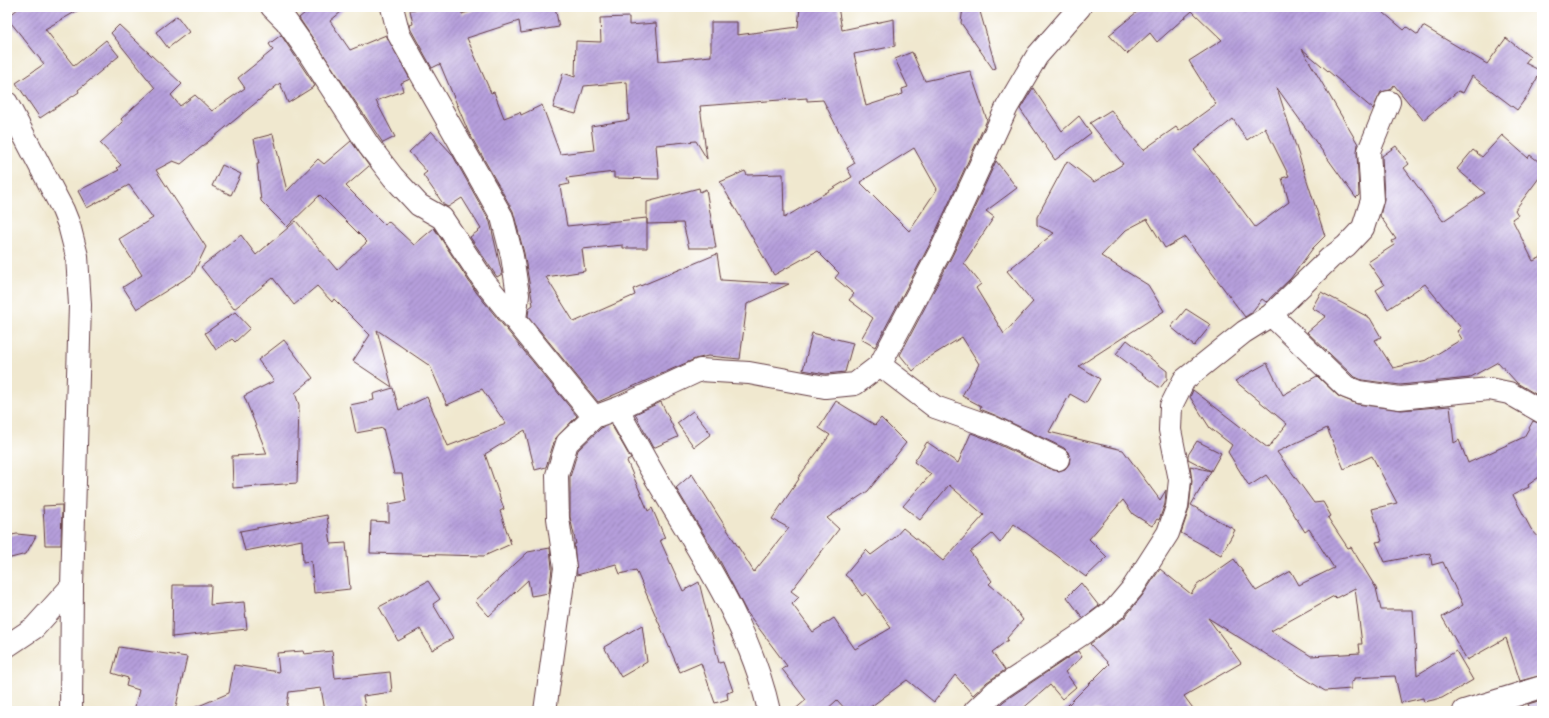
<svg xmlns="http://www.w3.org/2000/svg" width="1549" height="718" viewBox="0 0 1549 718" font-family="'Old Standard TT',serif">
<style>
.building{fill:url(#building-hatch);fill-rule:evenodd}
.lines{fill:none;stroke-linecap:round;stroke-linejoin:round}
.minor-casing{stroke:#633d44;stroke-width:24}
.minor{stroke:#fff;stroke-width:22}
</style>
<defs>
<pattern id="building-hatch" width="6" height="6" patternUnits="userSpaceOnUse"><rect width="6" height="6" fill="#b59fdc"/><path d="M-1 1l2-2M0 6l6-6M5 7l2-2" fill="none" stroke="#9581b3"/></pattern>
</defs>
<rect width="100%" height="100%" fill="#fff"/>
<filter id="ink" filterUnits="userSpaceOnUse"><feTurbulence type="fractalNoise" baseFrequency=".025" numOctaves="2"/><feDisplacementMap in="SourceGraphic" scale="8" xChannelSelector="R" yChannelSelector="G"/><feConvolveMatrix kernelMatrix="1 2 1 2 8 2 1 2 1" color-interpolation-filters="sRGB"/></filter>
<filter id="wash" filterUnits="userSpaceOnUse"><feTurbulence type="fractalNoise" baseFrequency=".012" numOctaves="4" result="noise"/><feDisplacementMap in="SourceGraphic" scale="16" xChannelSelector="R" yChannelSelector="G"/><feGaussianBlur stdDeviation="0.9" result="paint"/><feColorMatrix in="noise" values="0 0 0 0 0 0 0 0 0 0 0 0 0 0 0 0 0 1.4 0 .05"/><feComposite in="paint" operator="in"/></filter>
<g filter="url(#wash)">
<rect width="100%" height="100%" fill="#f0e8cf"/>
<g id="blocks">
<path class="building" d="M20 7H84L45 29 74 66 106 40 119 56 78 90 79 92 40 118 16 83 44 64 7 18Z
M312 7H347L330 21 350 50 386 35 410 79 401 83 403 91 376 101 395 137 383 143 299 18Z
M429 7H461L462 14 484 7H555L559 27 521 33 519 21 467 38 491 93 494 92 504 118 520 112 521 115 542 105 560 154 594 150 591 126 629 120 627 82 584 86 576 114 553 108 563 73 575 77 576 41 601 42 600 18 629 17V25L656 23 659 61 711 56V22H737V35L798 27 800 7H838L842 30 894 19 895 46 854 54 866 106 903 94 902 89 908 87 895 59 912 52 925 81 970 71 987 120 931 242 875 347 861 339 873 318 849 300 854 294 835 278 839 273 817 251 774 275 720 182 745 171 747 175 783 174 784 218 852 177 847 168 855 163 823 100 807 101V98L700 106 707 159 696 141 656 145 659 179 614 178V172L567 178 569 184 560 186 567 226 647 218V248H623V245L582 249 585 271 546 277 574 322 635 295 633 289 717 254 721 280 789 284 747 304 740 359 708 356 695 359 598 402 528 316 529 308 533 305 524 253 513 211 468 131 440 64 432 68 411 30 409 25 413 24 410 10ZM914 148 937 189 909 231 860 182Z
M963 7 979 8 996 68 993 69 961 23Z
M1143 7H1377L1404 30 1407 27 1418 35 1423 26 1487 64 1506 38 1530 57 1525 63 1541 71 1528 95 1517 110 1472 76 1463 93 1458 91 1423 120 1394 85 1390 90 1381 92 1373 109 1302 49 1358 144 1357 152 1359 195 1356 198 1277 88 1325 236 1313 248 1291 278 1266 302 1262 299 1251 313 1245 317 1185 237 1165 248 1147 219 1126 230 1101 256 1148 285 1164 311 1079 366 1100 379 1086 403 1070 394 1049 432 1123 450 1160 500 1166 490 1165 504 1159 520 1157 519 1152 526 1133 514 1123 500 1089 539 1107 557 1086 577 1014 524 1000 543 992 534 970 552 992 581 989 584 1009 601 1023 620 1007 638 1008 640 992 652 1005 670 987 682 973 695 955 675 934 702 907 680 865 711H847L837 700 825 711H793L806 700 782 669 787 666 746 611 720 561 676 488 692 474 754 572 789 528 772 519 799 479 798 478 830 435 819 428 836 401 875 425 881 418 906 443 868 491 827 518 839 529 791 591 799 597 792 604 813 632 834 618 855 649 891 628 866 593 862 596 852 581 845 575 866 550 871 555 894 538 903 528 943 561 984 515 949 485 920 520 903 506 931 474 914 462 927 442 958 463 971 433 987 439 1053 470 1059 471 1065 469 1069 464 1070 458 1068 452 1064 448 997 416 980 409 981 406 962 396 979 364 962 337 925 360 913 371 900 355 953 254 996 161 1017 188 986 211 994 217 964 263 981 284 976 288 1004 334 1033 302 1007 271 1054 233 1037 225V217L1067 161 1094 182 1123 164 1090 123 1111 110 1143 150 1176 127 1179 131 1216 104 1189 61 1222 40 1192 11 1157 42 1150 33 1127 54 1109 35ZM1233 119 1247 140 1265 128 1289 176 1282 178 1289 202 1255 227 1227 189 1194 150Z
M177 16 189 32 168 48 156 32Z
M119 25 182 84 171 95 180 106 195 95 212 111 245 88 238 78 273 50 269 44 281 35 315 86 288 103 280 83 181 164 173 161 156 170 206 247 193 274 137 309 123 287 142 275 119 239 153 218 129 185 87 208 78 191 119 170 117 168 121 165 100 143 123 122 121 119 155 88 111 33Z
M1033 88 1062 131 1079 116 1091 133 1055 160 1020 109Z
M431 131 452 154 490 222 502 274 497 277 470 237 481 229 462 198 448 207 444 205 423 175 427 172 409 152Z
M273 134 287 191 318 159 324 164 351 141 369 166 346 186 385 225 388 221 414 245 434 228 476 292 577 416 555 439 546 467 535 470 525 430 485 454 504 509 500 511 511 544 484 556 370 553 371 521 389 522V504L406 501 402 474H394L383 428 356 433 350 405 374 400 373 394 393 388 399 410 427 397 448 446 506 424 482 389 447 405 430 366 377 330 392 387 353 361 370 335 334 299 332 302 317 286 294 305 273 278 234 309 201 267 241 235 256 255 296 221 337 270 367 242 320 195 287 227 261 201 257 164H259L254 139Z
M1502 135 1528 158 1530 155 1542 164V174L1515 210 1518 215 1512 219 1533 261 1542 257V398L1517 383 1498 362 1469 378 1400 385 1362 380 1353 376 1307 332 1326 316 1312 308 1321 292 1370 318 1381 337 1375 340 1393 368 1427 360 1462 339 1457 331 1461 328 1425 284 1388 309 1376 290 1384 285 1368 262 1394 245 1392 241 1396 239 1380 216 1384 199 1382 156 1396 146 1409 164 1404 168 1443 221 1485 193 1457 169 1473 150 1482 157Z
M222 165 241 174 231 195 212 186Z
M699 188 700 192 706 189 716 248H689L683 223 647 224V202Z
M1186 309 1211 325 1194 346 1171 327Z
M235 312 250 328 235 342 232 339 216 350 205 333Z
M812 333 853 343 845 372 826 374 803 370Z
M284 340 313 378 295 393 299 405 297 483 233 488 232 456 267 454 244 396 274 381 258 360Z
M1127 340 1167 371V379L1160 388 1116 354Z
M1267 363 1283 395 1317 376 1338 396 1357 404 1401 410 1450 406 1454 443 1459 440 1468 463 1524 437 1533 421 1542 424V447L1537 456 1542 463V475L1528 485 1529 487 1513 495 1531 529 1542 541V675L1520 681 1506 638 1467 660 1442 617 1463 605 1443 562 1432 565 1430 553 1385 562 1376 542 1382 541 1372 509 1397 503 1372 456 1344 469 1327 428 1277 452 1314 503 1323 502 1331 516 1328 518 1348 548 1351 547 1376 588 1381 610H1413L1417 675 1456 651 1473 680 1442 698 1424 702 1423 698 1401 703 1395 676 1354 678V681L1351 682V689L1325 691 1208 618 1241 663 1184 696 1195 711H1062L1109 664 1090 644 1125 617 1142 596 1160 569 1191 594 1197 585 1234 559 1256 591 1291 571 1299 585 1334 568 1309 529 1305 532 1285 500 1266 475 1249 486 1228 452 1232 445 1210 428 1190 397 1193 390 1268 448 1287 424 1235 381ZM1355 588 1362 644H1359L1360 653 1311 656 1271 631 1334 596 1336 598Z
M661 402 678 437 653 448 635 414Z
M693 411 711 434 694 447 677 423Z
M611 424 631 459 627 461 648 511 652 508 665 538 660 540 683 591 699 582 719 663 723 662 733 691 727 693 728 699 715 703 701 663 680 672 636 570 620 574 616 564 577 575 574 544H576L570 517V477L578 450 601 428Z
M1197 441 1221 453 1211 471 1188 459V455Z
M1190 466 1211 471 1191 505 1235 530 1221 555 1181 533 1189 509 1192 481Z
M62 505 61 545H45L43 506Z
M327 515 331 544 346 543 350 589 314 593 311 561 303 562 302 540 245 551 240 531Z
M17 534 36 536 26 554 7 559V536Z
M550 548 552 568 549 593 531 596 528 580 489 616 475 601 528 552Z
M428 581 440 599 433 604 453 638 432 650 420 629 398 641 379 607Z
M1081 583 1099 606 1083 618 1067 597Z
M173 585H211L210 605 244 602 247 629 172 637Z
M642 625 647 662 621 677 604 647Z
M119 647 187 657 175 711H134L139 690 126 686 128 678 112 673Z
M303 651 304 654 332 651 335 678 390 672 392 692 363 696 366 711H325L321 688 289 692 286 711H187L229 693 234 665 279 672 277 653Z
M1078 651 1082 657 1065 672 1076 687 1062 699 1050 685 1020 711H993L1004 701Z
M1542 700V711H1531L1528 704Z"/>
</g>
</g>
<g filter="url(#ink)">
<use href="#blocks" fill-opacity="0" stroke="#633d44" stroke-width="1"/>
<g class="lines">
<defs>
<path id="minor" d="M272 7 286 21 310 55 369 146 393 177 419 205 442 218 486 284 594 417
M392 7 399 35 502 217 512 256 518 295 515 320
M1389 102 1369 151 1372 200 1363 228 1346 246 1330 258 1271 315 1346 387 1359 392 1400 398 1489 389 1509 393 1542 412
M7 103 63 210 69 225 77 256 80 305 72 586 71 711
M880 365 942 248 1007 107 1037 56 1080 7
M621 407 623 420C636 443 648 465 661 487 703 558 751 629 769 711
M7 646 34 628 72 586
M545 711 565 568 558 518 557 475 567 443 594 417 621 407 700 370 749 373 825 387 855 384 880 365 935 407 992 427 1058 459
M975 711 996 691 1085 632 1115 609 1132 589 1168 533 1177 507 1180 480 1170 430 1171 406 1184 380 1244 332 1271 315
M1464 711 1542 687"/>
</defs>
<use href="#minor" class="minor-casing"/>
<use href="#minor" class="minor"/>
</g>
</g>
<rect width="1549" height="718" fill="none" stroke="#fff" stroke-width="24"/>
</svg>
